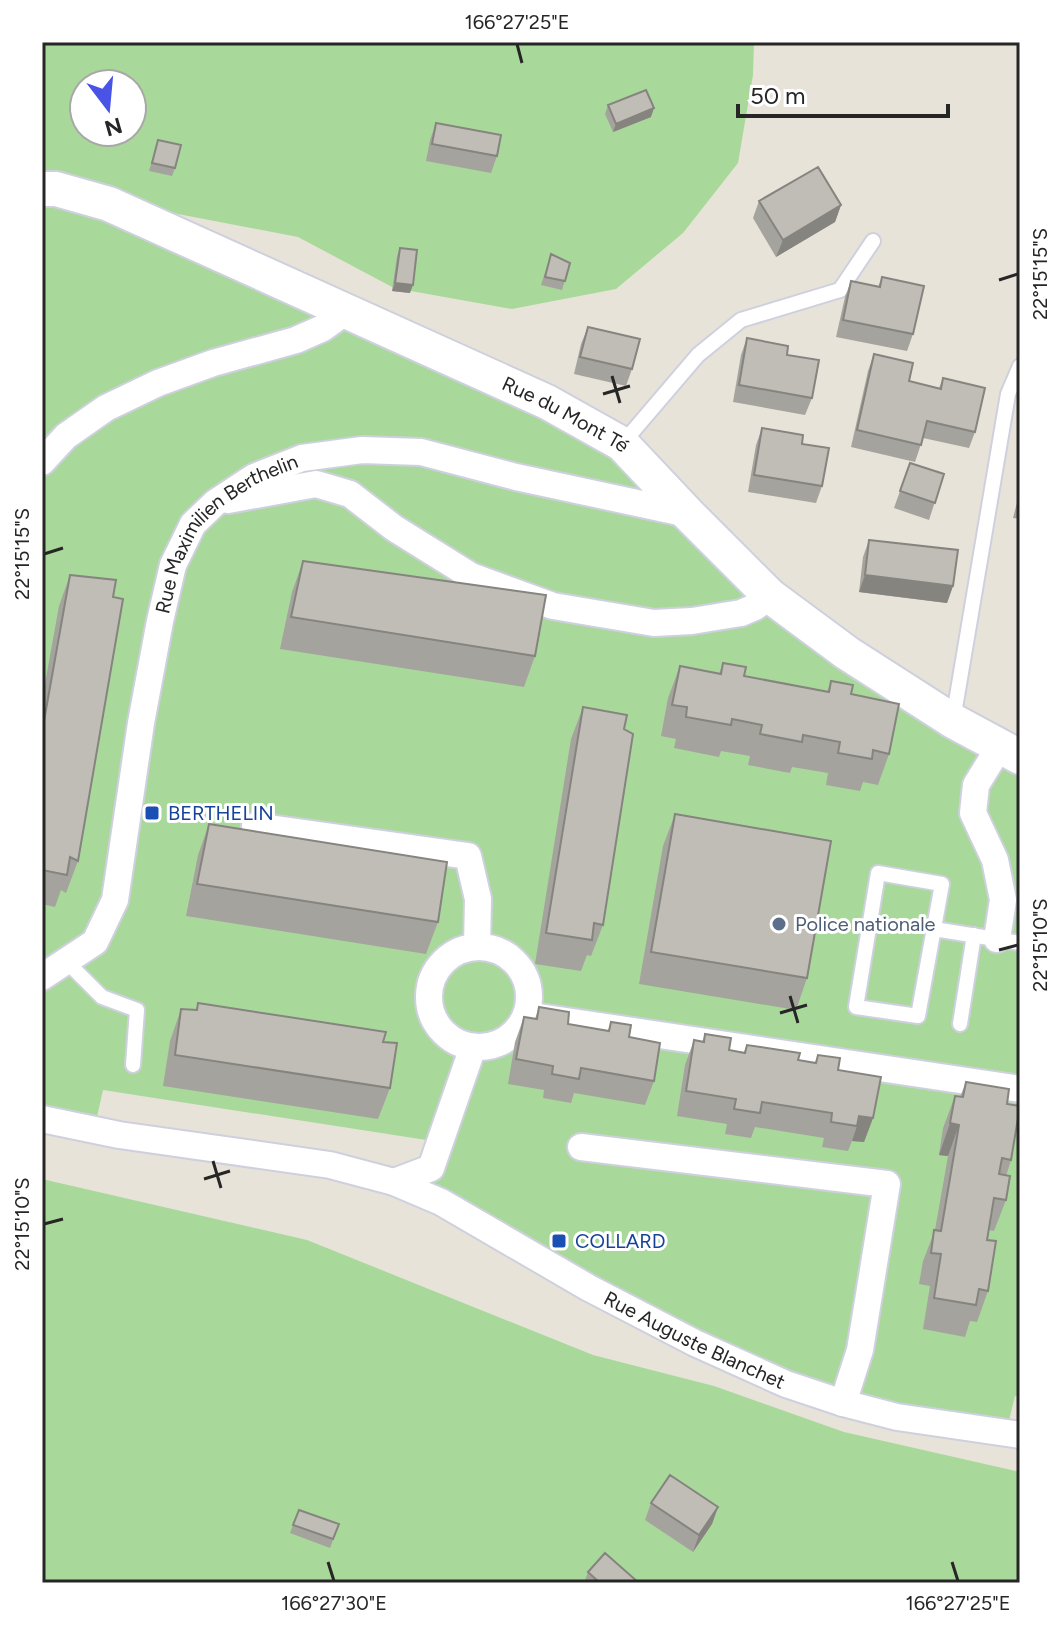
<svg xmlns="http://www.w3.org/2000/svg" width="1062" height="1625" viewBox="0 0 1062 1625" font-family="Figtree,sans-serif">
<style>
.green{fill:#a8d99b;fill-rule:evenodd}
.lines{fill:none;stroke-linecap:round;stroke-linejoin:round}
.service-casing{stroke:#cfd0de;stroke-width:18}
.minor-casing{stroke:#cfd0de;stroke-width:30}
.tertiary-casing{stroke:#cfd0de;stroke-width:38}
.service{stroke:#fff;stroke-width:14}
.minor{stroke:#fff;stroke-width:26}
.tertiary{stroke:#fff;stroke-width:34}
.wall{fill:#a5a39d}
.shaded-wall{fill:#86847f}
.building{fill:#c0bdb6;stroke:#86847f;stroke-width:2}
.ticks{fill:none;stroke:#262626;stroke-width:3}
.transit-dot{fill:#1a4fb4;stroke:#fff;stroke-width:3}
.service-dot{fill:#5c6f8a;stroke:#fff;stroke-width:3}
.labels{text-anchor:middle;dominant-baseline:central;stroke-width:6;stroke-linejoin:round;paint-order:stroke}
.street-label{font-size:20px;fill:#262626;stroke:#fff}
.transit-label{font-size:20px;fill:#164399;stroke:#fff;text-anchor:start}
.service-label{font-size:20px;fill:#4e5e75;stroke:#fff;text-anchor:start}
.neatline{fill:none;stroke:#262626;stroke-width:3}
.ticks-label{font-size:20px;text-anchor:middle;fill:#262626}
</style>
<rect width="100%" height="100%" fill="#e8e3d9"/>
<path class="green" d="M42 42H754L753 75 738 163 683 233 616 289 512 309 394 288 298 237 131 205 593 426 770 596 1020 757V1397L1015 1396 1006 1433 843 1403 394 1182 439 1142 103 1090 94 1130 42 1119ZM84 84H132V132H84Z
M42 1179 307 1240 593 1355 714 1386 844 1432 1020 1472V1583H42Z"/>
<g class="lines">
<defs>
<path id="service" d="M622 444 698 355 741 320 840 290 873 241
M953 720 1008 394 1020 366
M878 873 942 884 918 1016 856 1007Z
M934 929 1020 943
M66 961 102 997 137 1010 133 1065
M960 1024 974 935"/>
<g id="minor">
<path d="M42 462 66 436 106 408 158 383 213 363 296 340 323 328 345 312"/>
<path d="M228 500 316 484 350 494 394 528 471 576 553 606 654 623 692 621 741 613 755 607 770 596"/>
<path d="M255 826 468 856 478 899 477 947"/>
<path d="M997 939 1003 900 995 860 973 813 976 785 1000 746"/>
<circle cx="479" cy="997" r="50"/>
<path id="s1" d="M42 977 95 942 115 900 141 723 160 621 173 565 193 524 216 502 254 477 302 458 362 450 421 452 516 477 688 514"/>
<path d="M526 1015 1020 1089"/>
<path id="s2" d="M42 1119 119 1135 330 1165 394 1182 441 1202 589 1288 695 1343 786 1384 843 1403 897 1417 1020 1435"/>
<path d="M581 1147 887 1184 860 1350 843 1403"/>
<path d="M394 1182 431 1168 473 1047"/>
</g>
<g id="tertiary">
<path id="s3" d="M42 189H56L109 204 547 402 622 444 688 514 770 596 847 653 953 721 1020 757"/>
</g>
</defs>
<use href="#service" class="service-casing"/>
<use href="#minor" class="minor-casing"/>
<use href="#tertiary" class="tertiary-casing"/>
<use href="#service" class="service"/>
<use href="#minor" class="minor"/>
<use href="#tertiary" class="tertiary"/>
</g>
<path class="wall" d="M608 105 651 117 613 132 605 114Z
M436 123 497 156 491 173 426 161 430 140Z
M158 140 175 168 172 176 149 171Z
M759 201 841 205 835 222 776 257 753 218Z
M400 248 410 293 392 291 397 256Z
M551 254 570 263 562 290 541 285Z
M882 277 913 334 907 351 836 337 845 297 851 281 878 287Z
M588 327 632 369 626 386 574 374 581 344Z
M747 338 787 355 812 398 805 415 733 402 741 355Z
M874 354 909 381 939 388 943 378 975 432 969 448 923 438 915 462 851 447 868 371Z
M762 428 802 444 822 486 816 503 748 492 756 445Z
M910 463 944 474 929 520 894 508Z
M1020 491V519L1013 518Z
M869 540 953 586 947 603 859 592 863 557Z
M303 561 535 656 524 687 280 649 292 592Z
M70 575 78 861 66 893 61 890 55 907 42 904V700L59 606Z
M723 663 744 676 827 692 831 681 851 694 889 754 878 785 863 782 860 791 826 785 828 773 792 767 790 773 748 765 750 756 721 751 719 757 674 748 676 739 661 736 668 698 680 666 719 674Z
M583 707 624 729 603 925 591 956 587 955 581 971 535 964 571 739Z
M675 814 807 978 796 1010 639 984 663 846Z
M209 824 438 922 426 954 186 916 198 855Z
M198 1003 390 1088 378 1119 163 1086 170 1041 181 1009 196 1010Z
M539 1007 568 1024 608 1031 611 1022 629 1037 654 1081 645 1105 574 1093 571 1103 543 1098 544 1090 508 1084 515 1042 524 1017 535 1019Z
M705 1034 729 1050 744 1052 747 1045 798 1060 815 1063 818 1055 838 1070 873 1118 864 1142 852 1141 848 1151 822 1147 824 1138 755 1127 751 1138 725 1134 727 1124 677 1116 685 1065 694 1040 702 1042Z
M966 1082 1007 1104 1011 1160 1006 1176V1200L994 1231 989 1230 987 1240 988 1291 977 1322 970 1321 965 1337 923 1329 930 1286 919 1284 923 1261 935 1230 948 1156 939 1155 943 1128 955 1096 960 1097Z
M1020 1367V1384L1017 1383Z
M651 1503 718 1507 712 1524 693 1552 645 1520Z
M299 1510 339 1524 330 1548 290 1533Z
M588 1572 639 1583H584Z"/>
<path class="shaded-wall" d="M654 108 651 117 613 132 616 124Z
M841 205 835 222 776 257 783 240Z
M395 283 413 285 410 293 392 291Z
M865 575 953 586 947 603 859 592Z
M859 1116 873 1118 864 1142 852 1141 857 1126Z
M950 1123 959 1125 948 1156 939 1155Z
M718 1507 712 1524 693 1552 699 1535Z"/>
<path class="building" d="M646 90 654 108 616 124 608 105Z
M436 123 501 135 497 156 432 144Z
M158 140 181 145 175 168 152 163Z
M818 167 841 205 783 240 759 201Z
M400 248 417 250 413 285 395 283Z
M551 254 570 263 565 281 545 277Z
M882 277 924 286 913 334 843 320 851 281 880 287Z
M588 327 640 339 632 369 580 357Z
M747 338 788 346 787 355 819 360 812 398 739 385Z
M874 354 913 363 909 381 941 389 943 378 985 388 975 432 927 421 921 445 857 430Z
M762 428 803 435 802 444 829 448 822 486 754 475Z
M910 463 944 474 935 503 900 491Z
M869 540 958 550 953 586 865 575Z
M303 561 546 595 535 656 291 617Z
M70 575 116 580 113 597 123 599 78 861 70 857 67 875 42 870V732Z
M723 663 746 667 744 676 829 692 831 681 853 685 851 694 899 704 889 754 873 750 872 759 838 753 840 742 803 735 802 742 760 734 762 725 732 719 731 725 686 717 687 707 672 705 680 666 721 674Z
M583 707 627 715 624 729 633 734 603 925 594 923 592 940 546 933Z
M675 814 831 841 807 978 651 952Z
M209 824 447 862 438 922 197 884Z
M198 1003 386 1032 383 1042 397 1043 390 1088 175 1055 181 1009 197 1010Z
M539 1007 569 1012 568 1024 609 1031 611 1022 631 1025 629 1037 660 1043 654 1081 581 1068 579 1079 552 1074 553 1066 516 1059 524 1017 537 1019Z
M705 1034 731 1038 729 1050 745 1053 747 1045 800 1053 798 1060 816 1063 818 1055 840 1058 838 1070 881 1077 873 1118 859 1116 857 1126 831 1122 832 1113 762 1102 760 1113 734 1109 736 1099 686 1091 694 1040 704 1042Z
M966 1082 1009 1089 1007 1104 1020 1106 1011 1160 1002 1158 999 1174 1010 1176 1006 1200 994 1198 987 1240 996 1241 988 1291 979 1289 976 1305 934 1298 941 1254 931 1253 934 1230 941 1231 959 1125 950 1123 955 1096 963 1097Z
M670 1475 718 1507 699 1535 651 1503Z
M299 1510 339 1524 333 1539 293 1525Z
M605 1553 639 1583H600L588 1572Z"/>
<path class="ticks" d="M517 44 522 63M999 280 1018 274M612 376 620 403M603 394 630 386M44 554 63 548M999 950 1018 945M790 996 798 1023M780 1013 807 1005M213 1161 221 1188M204 1179 230 1171M44 1224 63 1219M328 1562 334 1581M952 1562 958 1581"/>
<g class="transit-dot">
<rect x="144" y="805" width="16" height="16" rx="4"/>
<rect x="551" y="1233" width="16" height="16" rx="4"/>
</g>
<circle class="service-dot" cx="779" cy="924" r="8"/>
<g class="labels">
<g class="street-label">
<text stroke="none"><textPath href="#s3" startOffset="572">Rue du Mont Té</textPath></text>
<text stroke="none"><textPath href="#s1" startOffset="510">Rue Maximilien Berthelin</textPath></text>
<text stroke="none"><textPath href="#s2" startOffset="698">Rue Auguste Blanchet</textPath></text>
</g>
<g class="transit-label">
<text x="168" y="813">BERTHELIN</text>
<text x="575" y="1241">COLLARD</text>
</g>
<g class="service-label">
<text x="795" y="924">Police nationale</text>
</g>
</g>
<rect width="1062" height="1625" fill="none" stroke="#ffffff" stroke-width="88"/>
<g transform="translate(108 108) rotate(164)"><circle r="38" fill="#ffffff" stroke="#a8a8a8" stroke-width="2"/>
<path d="M0-6L14 30L0 20L-14 30Z" fill="#4953e5"/>
<text y="-12" font-size="22" font-weight="bold" text-anchor="middle" fill="#262626">N</text>
</g>
<path d="M738 104v12h210v-12" fill="none" stroke="#262626" stroke-width="4"/>
<text x="750" y="104" font-size="24" fill="#262626" stroke="#ffffff" stroke-width="6" paint-order="stroke">50 m</text>
<rect x="44" y="44" width="974" height="1537" class="neatline"/>
<g class="ticks-label">
<text x="517" y="29">166°27'25"E</text>
<text transform="translate(1040 274) rotate(-90)" y="7">22°15'15"S</text>
<text transform="translate(22 554) rotate(-90)" y="7">22°15'15"S</text>
<text transform="translate(1040 945) rotate(-90)" y="7">22°15'10"S</text>
<text transform="translate(22 1224) rotate(-90)" y="7">22°15'10"S</text>
<text x="334" y="1610">166°27'30"E</text>
<text x="958" y="1610">166°27'25"E</text>
</g>
</svg>
